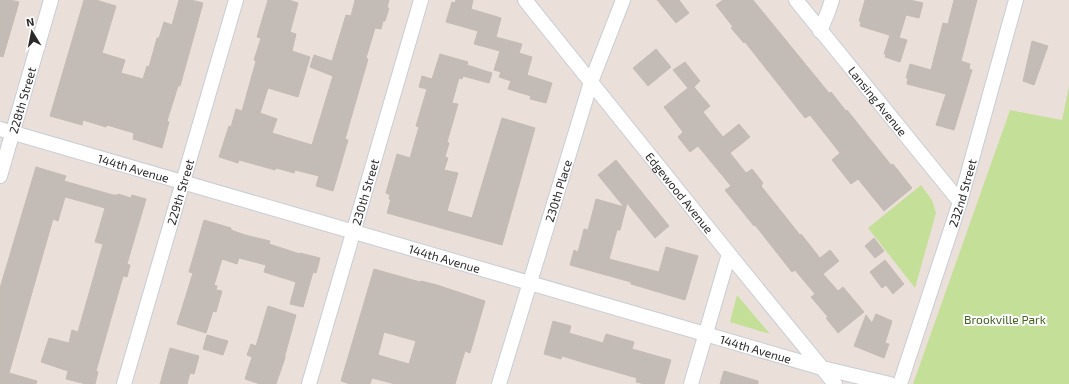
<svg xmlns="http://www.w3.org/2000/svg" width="1069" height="384" viewBox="0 0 1069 384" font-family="'Exo 2',sans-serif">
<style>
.green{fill:#c4e098}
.building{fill:#c3bbb6;stroke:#c6bbb4;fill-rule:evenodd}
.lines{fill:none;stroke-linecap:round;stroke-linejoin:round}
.street-casing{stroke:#c6ced6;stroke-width:16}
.street{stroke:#fff;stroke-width:14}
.labels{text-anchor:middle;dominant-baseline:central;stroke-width:4;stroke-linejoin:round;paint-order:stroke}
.street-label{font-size:12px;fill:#292929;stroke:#fff}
.park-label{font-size:12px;fill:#3e631b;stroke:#fff}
</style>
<rect width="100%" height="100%" fill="#ebdfda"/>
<path class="green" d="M1069 86V384H913L1010 110 1062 120Z
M921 185 932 200 936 213 915 288 868 228Z
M737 295 770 334 730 322Z"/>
<path class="building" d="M0 0H11L19 2 3 57 0 56Z
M84 0H96L116 6 102 53 125 60 121 73 143 79 147 66 149 67 157 38H159L164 22 172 25 179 0H191L203 3 180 86H178L167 121 169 122 162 148 133 139 134 133 107 125 106 127 83 120 82 125 50 116Z
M268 0H289L298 3 290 32 296 34 292 51 310 57 298 97 268 88 260 113 277 119 272 133 312 145 333 76 310 67 314 55 332 61 346 15 351 16 355 0H389L387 8H389L385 21H383L381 29 375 28 366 58 368 59 345 139 348 140 333 191 316 186 319 176 295 170 294 173 276 168 275 170 239 160 238 163 219 157 229 126 231 127 236 109 242 111 256 61 254 60 261 38 257 37Z
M456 0H473L471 9 501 18 496 37 522 44 519 53 532 57 527 75 552 83 546 103 530 99 531 96 508 89 511 81 499 77 501 72 494 70 500 51 474 44 478 31 446 22 452 2 455 3Z
M657 0H679L689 13 676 23Z
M723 0H753L829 93 831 92 846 111 847 110 891 165 893 164 912 188 884 211 858 179 851 184 832 160 840 153 810 115 805 118 745 42 744 43 731 28 733 27 716 5Z
M865 0H910L923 3 919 18 906 15 899 38 860 26 861 22 859 21Z
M954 0H977L961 61 970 64 969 69 972 70 954 130 936 125 946 94 907 84 908 78H906L910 64 931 70 943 23 948 24Z
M890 35 907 40 900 62 885 57 886 54H884Z
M1032 41 1048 46 1034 85 1023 81Z
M656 49 671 67 648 86 633 68Z
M440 54 468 62 467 65 492 73 489 83 463 76 462 79 459 78 452 103 458 104 447 142 449 143 445 157 448 158 444 170 458 173 447 211 472 218 502 118 535 128 502 245 387 213 391 199H389L390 195 386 193 397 154 410 158 419 127 416 126 427 89 419 87 422 76 432 79Z
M685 62 700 81 694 87 710 106 703 112 723 137 739 124 750 137 730 153 746 173 752 169 763 183 761 186 800 235 801 234 820 258 830 250 839 261 823 274 838 291 843 287 864 312 838 333 826 318 828 317 811 297 815 294 795 270 792 272 755 225 754 226 725 190 731 186 698 146 690 152 678 137 683 132 664 107 688 88 673 70Z
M616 160 669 226 655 238 627 203 620 230H617L609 259 659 272 666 247 698 256 685 300 631 284V282L570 265 574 250 578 252 584 229 588 230 596 199 624 207 598 175Z
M36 167 66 176 64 181 113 195H118V194L131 198 132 195 146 199 127 264 130 265 127 277 123 276 96 371 98 372 95 384H86L66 379 68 371 41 362 49 338 69 343 72 330 78 332 103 244 95 242 105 208 65 197 58 221 53 219 9 373 37 381 36 384H0V288Z
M204 220 231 228V230L245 235 270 241 269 244 300 254V253L320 258 316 273 313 272 303 307 290 304 296 282 264 272 266 265 239 258 237 264 222 259 214 285 217 286 216 290 222 291 216 312 213 311 206 333 177 324 193 273 189 272Z
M874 238 884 251 875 258 865 246Z
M885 260 904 284 893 294 886 285 882 288 870 272Z
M374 269 420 282 421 281 437 285 485 301 470 353 465 351 455 384H395L372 378 370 384H350L341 381ZM384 332 416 341 409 364 378 355Z
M268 306 296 315 285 355V358L276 384H260L245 379 252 357 247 355 251 344 256 346Z
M876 314 892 321 885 343 889 344 884 358 854 346 866 315 872 323Z
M553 321 571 326 569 333 603 343 606 334 634 342 632 349 671 360 664 384H645L636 382 637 378 585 363 562 356 561 359 544 354Z
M207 335 228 341 223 355 203 349Z
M170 348 199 356 194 374 190 373 187 384H160Z
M724 371 758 381V384H720Z"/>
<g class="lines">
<defs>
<g id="street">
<path id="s1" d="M525 0 729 254 835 384"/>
<path id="s2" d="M796 0 960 202"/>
<path d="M820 31 828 12 832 0"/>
<path id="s3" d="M0 129 822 368 890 384"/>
<path id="s4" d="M0 176 51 0"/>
<path id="s5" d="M124 384 236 0"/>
<path id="s6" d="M309 384 421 0"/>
<path id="s7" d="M499 384 591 82 623 0"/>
<path d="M691 384 729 254"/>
<path id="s8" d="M900 384 960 202 1016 0"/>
</g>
</defs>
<use href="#street" class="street-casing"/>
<use href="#street" class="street"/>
</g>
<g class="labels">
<g class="street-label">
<text stroke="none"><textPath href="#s4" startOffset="79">228th Street</textPath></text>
<text stroke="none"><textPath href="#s2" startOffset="130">Lansing Avenue</textPath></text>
<text stroke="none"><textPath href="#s3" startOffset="139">144th Avenue</textPath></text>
<text stroke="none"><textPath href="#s7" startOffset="202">230th Place</textPath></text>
<text stroke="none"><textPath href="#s5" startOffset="200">229th Street</textPath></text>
<text stroke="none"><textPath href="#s6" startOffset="200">230th Street</textPath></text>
<text stroke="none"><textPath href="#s1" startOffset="247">Edgewood Avenue</textPath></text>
<text stroke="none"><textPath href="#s8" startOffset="201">232nd Street</textPath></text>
<text stroke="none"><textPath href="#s3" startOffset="463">144th Avenue</textPath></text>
<text stroke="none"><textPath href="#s3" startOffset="787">144th Avenue</textPath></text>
</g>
<g class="park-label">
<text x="1005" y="319">Brookville Park</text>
</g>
</g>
<g transform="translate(32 32) rotate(350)" stroke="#ffffff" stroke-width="3" paint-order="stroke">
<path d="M0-3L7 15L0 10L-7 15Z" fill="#292929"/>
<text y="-6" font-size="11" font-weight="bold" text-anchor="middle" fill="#292929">N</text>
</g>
</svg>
